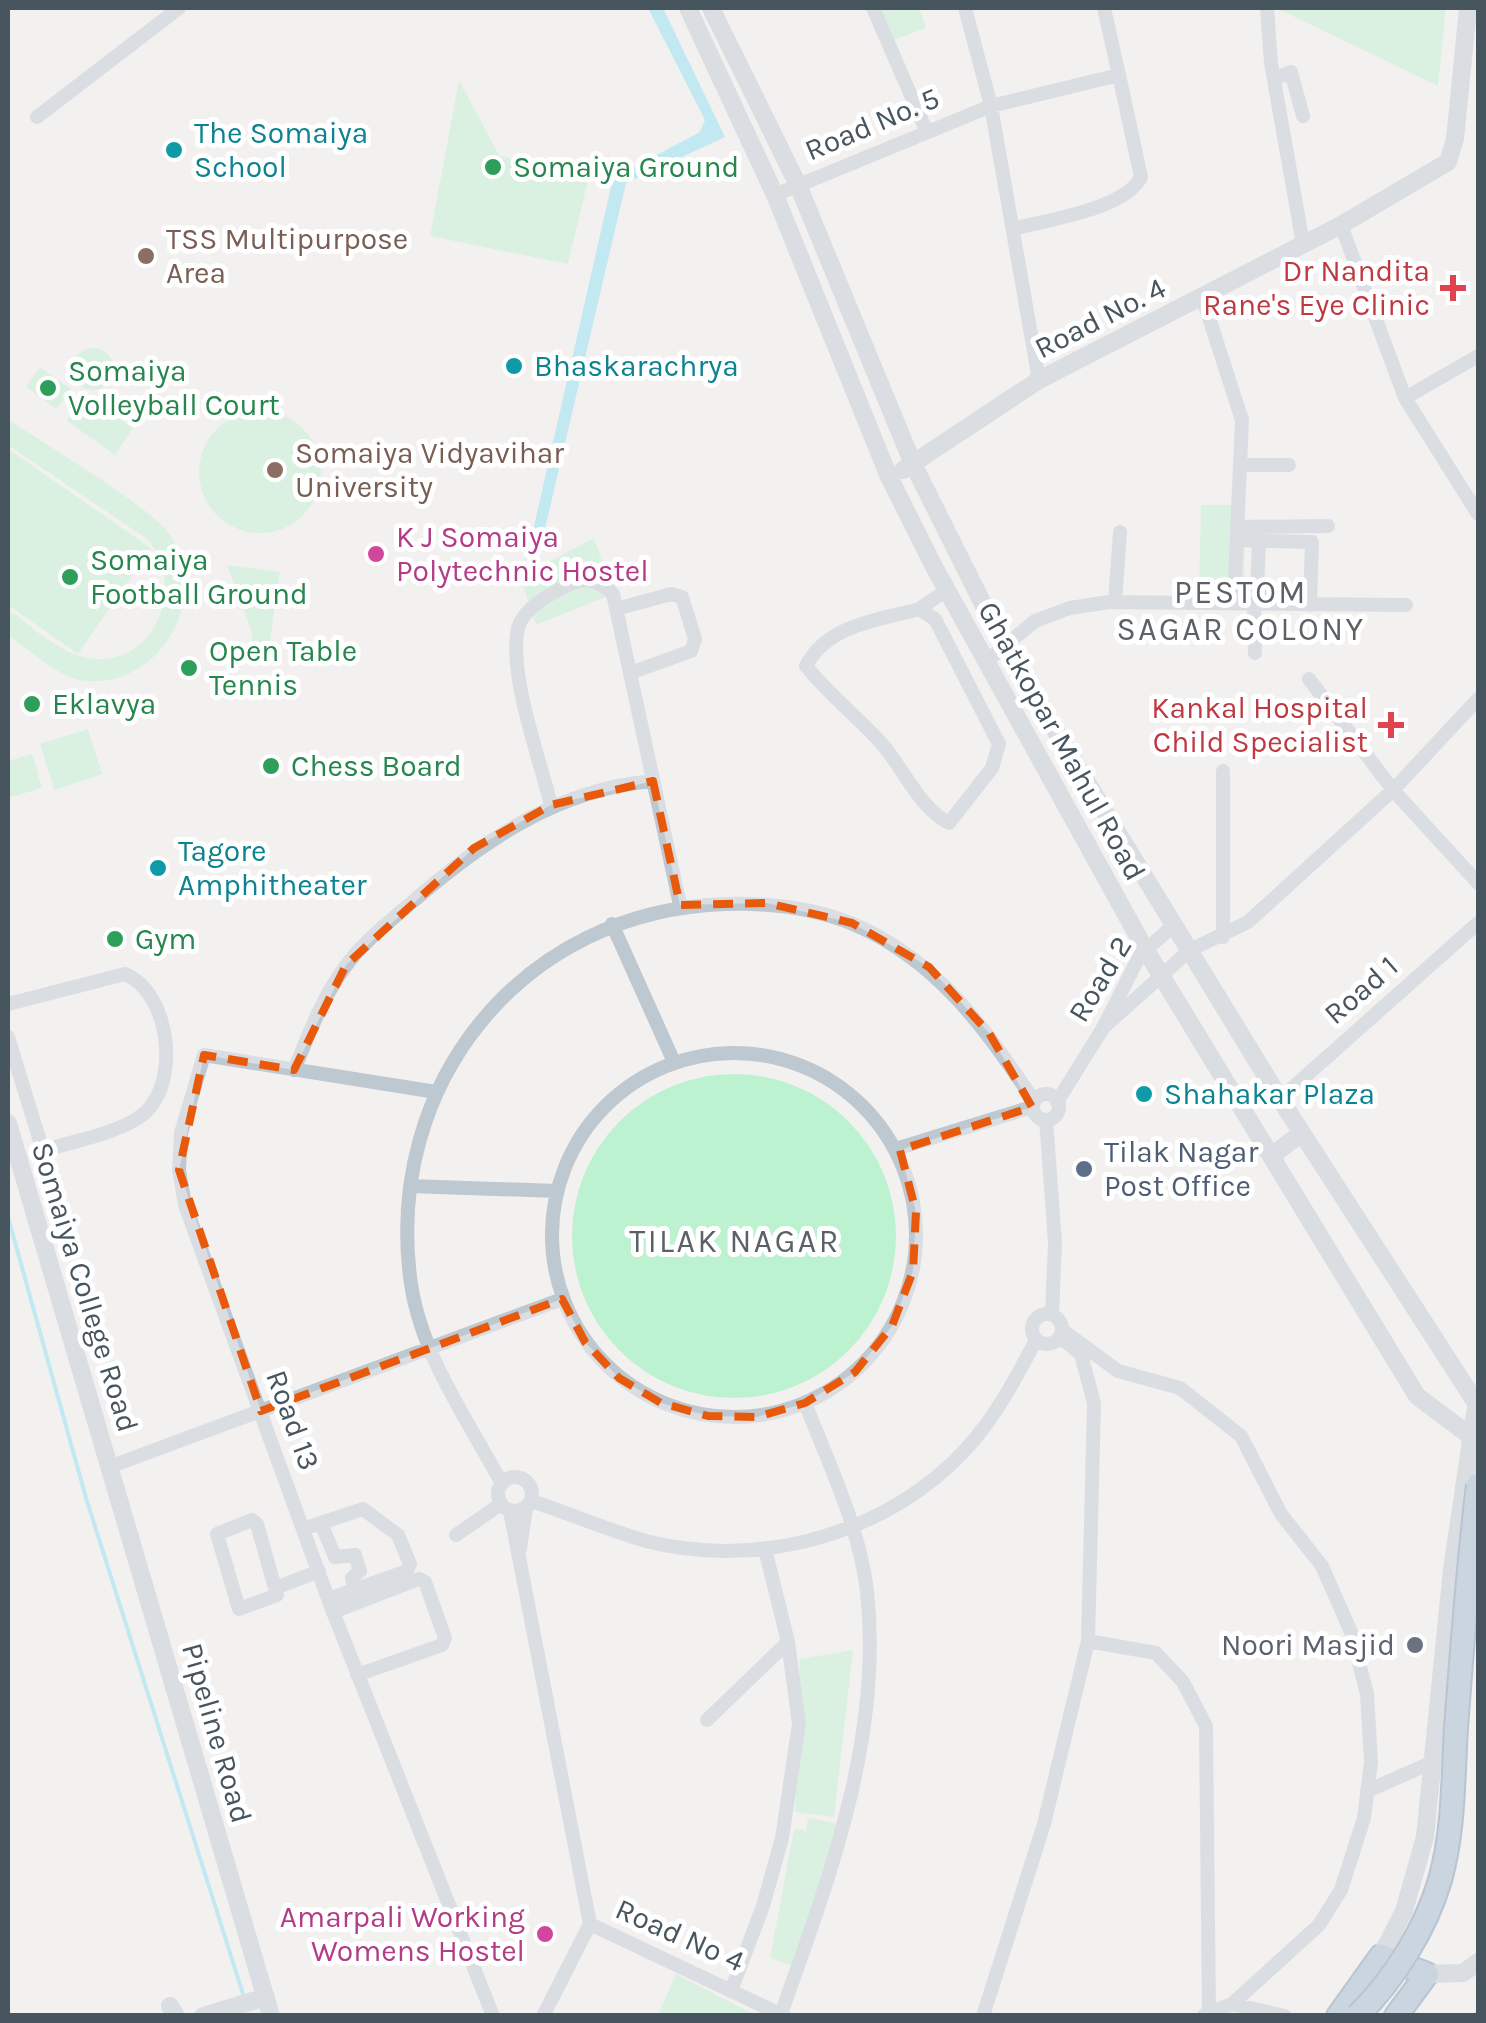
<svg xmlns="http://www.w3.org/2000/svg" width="1486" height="2023" viewBox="0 0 1486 2023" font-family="Karla,sans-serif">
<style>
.green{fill:#bdf2d0}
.water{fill:#87dff2}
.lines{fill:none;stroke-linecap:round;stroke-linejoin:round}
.stream{stroke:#87dff2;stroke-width:4}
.trunk-casing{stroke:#718fae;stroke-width:26}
.minor{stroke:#bdc8d0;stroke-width:14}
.tertiary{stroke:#bdc8d0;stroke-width:18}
.trunk{stroke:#9ab3ca;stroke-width:22}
.trunk-bridge-casing{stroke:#718fae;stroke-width:26;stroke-linecap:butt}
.trunk-bridge{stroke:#9ab3ca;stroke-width:22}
.marked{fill:none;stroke:#e8590c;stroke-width:8;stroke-dasharray:20 12;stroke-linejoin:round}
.culture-dot{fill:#0f9aa8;stroke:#fff;stroke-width:4}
.leisure-dot{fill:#2e9e5b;stroke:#fff;stroke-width:4}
.education-dot{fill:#8d6e63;stroke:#fff;stroke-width:4}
.health-dot{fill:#e0444e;stroke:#fff;stroke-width:4}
.hotel-dot{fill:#d1479c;stroke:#fff;stroke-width:4}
.service-dot{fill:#5c6f8a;stroke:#fff;stroke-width:4}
.worship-dot{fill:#6b7280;stroke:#fff;stroke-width:4}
.labels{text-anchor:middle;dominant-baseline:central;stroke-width:10;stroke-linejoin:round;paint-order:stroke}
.street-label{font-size:30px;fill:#47555f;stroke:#fff}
.culture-label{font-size:30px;fill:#0d838f;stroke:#fff;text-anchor:start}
.leisure-label{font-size:30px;fill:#27864d;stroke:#fff;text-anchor:start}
.education-label{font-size:30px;fill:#785e54;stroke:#fff;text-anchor:start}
.health-label{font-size:30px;fill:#be3a42;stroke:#fff;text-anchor:end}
.hotel-label{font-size:30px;fill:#b23c85;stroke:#fff;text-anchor:start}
.service-label{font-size:30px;fill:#4e5e75;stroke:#fff;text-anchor:start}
.worship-label{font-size:30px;fill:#5b616d;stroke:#fff;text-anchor:end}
.neighbourhood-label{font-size:32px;letter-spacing:2.5px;fill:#5c6166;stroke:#fff}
</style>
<rect width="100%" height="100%" fill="#f3f0f0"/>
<path class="green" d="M878 8H919L926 28 892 41Z
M1276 8H1446L1438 86Z
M459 80 499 155 588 180 568 264 430 236Z
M72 369a21 21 0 1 1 42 0a21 21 0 1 1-42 0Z
M40 367 71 389 56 409 26 387Z
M85 395 133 428 115 455 67 421Z
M199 472a61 61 0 1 1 122 0a61 61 0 1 1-122 0Z
M8 419C42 443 151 506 170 535 211 597 162 687 86 681 59 679 30 650 8 635V609C31 626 59 653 88 658 154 670 188 584 147 539L8 445Z
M8 449 151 548 78 654 8 605Z
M1201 505H1245L1244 594 1199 591Z
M594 538 613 594 536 625 520 577Z
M227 565 280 572 268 654H254L251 630Z
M88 729 102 774 54 790 40 744Z
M32 754 42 788 8 798V761Z
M572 1236a162 162 0 1 1 324 0a162 162 0 1 1-324 0Z
M853 1650 834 1817 795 1812 800 1659Z
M808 1818 840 1824 797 1968 770 1958 794 1829 806 1830Z
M676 1974 755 2015H658Z"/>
<path class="water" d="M648 8H663L725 137 626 183 543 537 532 535 613 178 700 132 705 120Z"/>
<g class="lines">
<path class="stream" d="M530 552 535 532
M8 1217 86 1498 244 1997
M1473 2016 1478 2012"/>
<defs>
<path id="trunk" d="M1338 2016 1381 1956 1427 1974 1396 2016"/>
</defs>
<use href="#trunk" class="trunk-casing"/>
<path class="minor" d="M873 8 926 130
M965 8 991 106 1039 380
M1267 8 1271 63 1303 244
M1274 79 1291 72 1303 116
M37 117 179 8
M775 195 991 106 1119 75 1104 8
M1341 225 1405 398 1478 514
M1013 229C1046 220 1126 209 1141 177L1119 75
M1202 296 1242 420 1234 603
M1405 398 1478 356
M1240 465H1289
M1237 527 1328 526
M1237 540 1312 542 1310 605
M1259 541 1257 590 1310 592
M1115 602 1120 532
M1254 604 1255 653
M616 609 671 594 682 597 695 639 691 651 630 673
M919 609C878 620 827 625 806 666 829 695 858 717 883 745 904 770 919 807 949 823L992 768 999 744 935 619 919 609 947 590
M988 660 1035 621 1070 608 1109 602 1406 605
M1309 679 1393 790 1478 883
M551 805C540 759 508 674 518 628 523 609 548 595 564 587 583 576 598 579 613 594L680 905
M612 924 674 1062
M1223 937V771
M8 1004 125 974C172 993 182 1091 138 1118 112 1135 72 1141 43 1151L8 1037
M1103 1028 1190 950 1248 922 1393 790 1478 699
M552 1235a182 182 0 1 1 364 0a182 182 0 1 1-364 0Z
M294 1070C309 1034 322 998 345 967 362 943 389 922 411 903 483 841 557 789 653 781
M436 1092 204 1055 181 1133 179 1170 185 1205 333 1612 493 2016
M1033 1107a13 13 0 1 1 26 0a13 13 0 1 1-26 0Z
M1280 1099 1478 923
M1057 1102 1103 1028 1140 955 1174 925
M1046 1120 1055 1242 1052 1315
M899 1148 1032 1107
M410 1186 557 1191
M1032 1329a15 15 0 1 1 30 0a15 15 0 1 1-30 0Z
M1062 1330 1118 1371 1180 1388 1241 1436 1281 1514 1322 1566 1351 1632 1367 1694 1371 1762 1364 1818 1341 1890 1319 1925 1232 2004
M109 1467 562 1299
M498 1494a17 17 0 1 1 34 0a17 17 0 1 1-34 0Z
M502 1484C468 1420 422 1357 411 1284 382 1084 523 910 726 904 767 903 814 908 853 924 936 959 985 1028 1034 1101
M531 1501C569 1513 607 1530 646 1541 758 1570 889 1534 967 1448 996 1416 1016 1378 1036 1340
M510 1511 590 1924
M252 1520 257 1524 277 1595 239 1609 217 1534Z
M321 1523 335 1557 355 1555 360 1571 352 1578 355 1590
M303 1529 363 1509 398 1535 410 1564 407 1571 328 1599
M456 1535 501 1504
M520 1549 526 1508
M276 1588 319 1571
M333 1612 419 1579 425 1582 445 1638 442 1645 357 1675
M1088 1641 1156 1653 1183 1682 1206 1726 1209 2015
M707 1720 788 1642
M1367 1791 1433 1762
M590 1924 784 2016
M732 1988 763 1906 782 1838 799 1724 788 1642 765 1549
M781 2014C829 1879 883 1737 867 1591 859 1526 829 1464 805 1403
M1204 2015 1232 2004 1285 2016
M543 2016 590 1924
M983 2016 1044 1824 1088 1641 1094 1403 1081 1354 1060 1337"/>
<path class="tertiary" d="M688 8 775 195 889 477 932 563 1145 949 1417 1396 1469 1435 1478 1448
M711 8 798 185 913 464 1005 648 1280 1099 1478 1406
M903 470 1039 380 1341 225 1448 162 1455 139 1468 8
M8 1123 271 2016
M1271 1156 1302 1133
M1381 1956 1404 1911 1425 1837 1452 1569 1478 1394
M1427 1974 1463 1973 1478 1962
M170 2006 176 2016
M203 2016 266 1997"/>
<use href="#trunk" class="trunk"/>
<defs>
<path id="trunk-bridge" d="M1357 2016C1394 1980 1426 1928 1440 1880 1454 1831 1453 1778 1456 1728 1462 1647 1468 1566 1478 1485"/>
</defs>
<use href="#trunk-bridge" class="trunk-bridge-casing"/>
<use href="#trunk-bridge" class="trunk-bridge"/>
</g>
<path d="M0 0H1486V2023H0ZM653 781 680 905 767 903 852 923 929 967 989 1033 1032 1107 900 1150 916 1212 913 1271 892 1326 855 1372 805 1403 757 1417 708 1416 661 1403 619 1378 585 1342 562 1299 261 1411 179 1170 204 1055 294 1070 346 965 474 848 551 805Z" fill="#f3f0f0" fill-opacity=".55" fill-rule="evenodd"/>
<path class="marked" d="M653 781 680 905 767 903 852 923 929 967 989 1033 1032 1107 900 1150 916 1212 913 1271 892 1326 855 1372 805 1403 757 1417 708 1416 661 1403 619 1378 585 1342 562 1299 261 1411 179 1170 204 1055 294 1070 346 965 474 848 551 805Z"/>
<g class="culture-dot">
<circle cx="174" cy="150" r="10"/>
<circle cx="514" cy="366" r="10"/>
<circle cx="158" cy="868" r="10"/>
<circle cx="1144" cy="1094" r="10"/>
</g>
<g class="leisure-dot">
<circle cx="493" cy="167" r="10"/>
<circle cx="48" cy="388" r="10"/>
<circle cx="70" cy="577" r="10"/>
<circle cx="189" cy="668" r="10"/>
<circle cx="32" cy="704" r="10"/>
<circle cx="271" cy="766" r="10"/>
<circle cx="115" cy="939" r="10"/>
</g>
<g class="education-dot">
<circle cx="146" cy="256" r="10"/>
<circle cx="275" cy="470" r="10"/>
</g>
<g class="health-dot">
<path d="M1448 273h10v10h10v10h-10v10h-10v-10h-10v-10h10z"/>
<path d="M1386 710h10v10h10v10h-10v10h-10v-10h-10v-10h10z"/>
</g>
<g class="hotel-dot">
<circle cx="376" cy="554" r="10"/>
<circle cx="545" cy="1934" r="10"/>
</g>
<circle class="service-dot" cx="1084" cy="1169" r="10"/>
<circle class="worship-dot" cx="1415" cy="1645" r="10"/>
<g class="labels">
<g class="street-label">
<text transform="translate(872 124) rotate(-23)">Road No. 5</text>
<text transform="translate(1100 318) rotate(-27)">Road No. 4</text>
<text transform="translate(1062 741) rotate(61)">Ghatkopar Mahul Road</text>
<text transform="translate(1100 979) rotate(-59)">Road 2</text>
<text transform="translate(1361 990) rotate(-41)">Road 1</text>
<text transform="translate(85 1287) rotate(73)">Somaiya College Road</text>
<text transform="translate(293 1420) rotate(70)">Road 13</text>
<text transform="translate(217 1733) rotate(74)">Pipeline Road</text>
<text transform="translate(680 1935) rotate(24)">Road No 4</text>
</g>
<g class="culture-label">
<text x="194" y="133">The Somaiya<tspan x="194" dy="34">School</tspan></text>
<text x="534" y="366">Bhaskarachrya</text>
<text x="178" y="851">Tagore<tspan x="178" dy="34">Amphitheater</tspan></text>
<text x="1164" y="1094">Shahakar Plaza</text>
</g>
<g class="leisure-label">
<text x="513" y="167">Somaiya Ground</text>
<text x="68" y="371">Somaiya<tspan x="68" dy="34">Volleyball Court</tspan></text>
<text x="90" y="560">Somaiya<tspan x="90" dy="34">Football Ground</tspan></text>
<text x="209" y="651">Open Table<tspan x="209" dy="34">Tennis</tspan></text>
<text x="52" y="704">Eklavya</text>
<text x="291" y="766">Chess Board</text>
<text x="135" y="939">Gym</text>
</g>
<g class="education-label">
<text x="166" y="239">TSS Multipurpose<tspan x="166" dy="34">Area</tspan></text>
<text x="295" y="453">Somaiya Vidyavihar<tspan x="295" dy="34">University</tspan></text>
</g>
<g class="health-label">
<text x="1430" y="271">Dr Nandita<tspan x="1430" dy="34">Rane's Eye Clinic</tspan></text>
<text x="1368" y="708">Kankal Hospital<tspan x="1368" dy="34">Child Specialist</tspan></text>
</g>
<g class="hotel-label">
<text x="396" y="537">K J Somaiya<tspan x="396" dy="34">Polytechnic Hostel</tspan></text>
<text x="525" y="1917" text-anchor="end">Amarpali Working<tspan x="525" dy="34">Womens Hostel</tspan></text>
</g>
<g class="service-label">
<text x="1104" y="1152">Tilak Nagar<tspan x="1104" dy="34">Post Office</tspan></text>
</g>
<g class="worship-label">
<text x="1395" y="1645">Noori Masjid</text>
</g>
<g class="neighbourhood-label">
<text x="1241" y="592">PESTOM<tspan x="1241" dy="37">SAGAR COLONY</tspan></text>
<text x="735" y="1241">TILAK NAGAR</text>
</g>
</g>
<rect width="1486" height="2023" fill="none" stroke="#47555f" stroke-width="20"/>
</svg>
